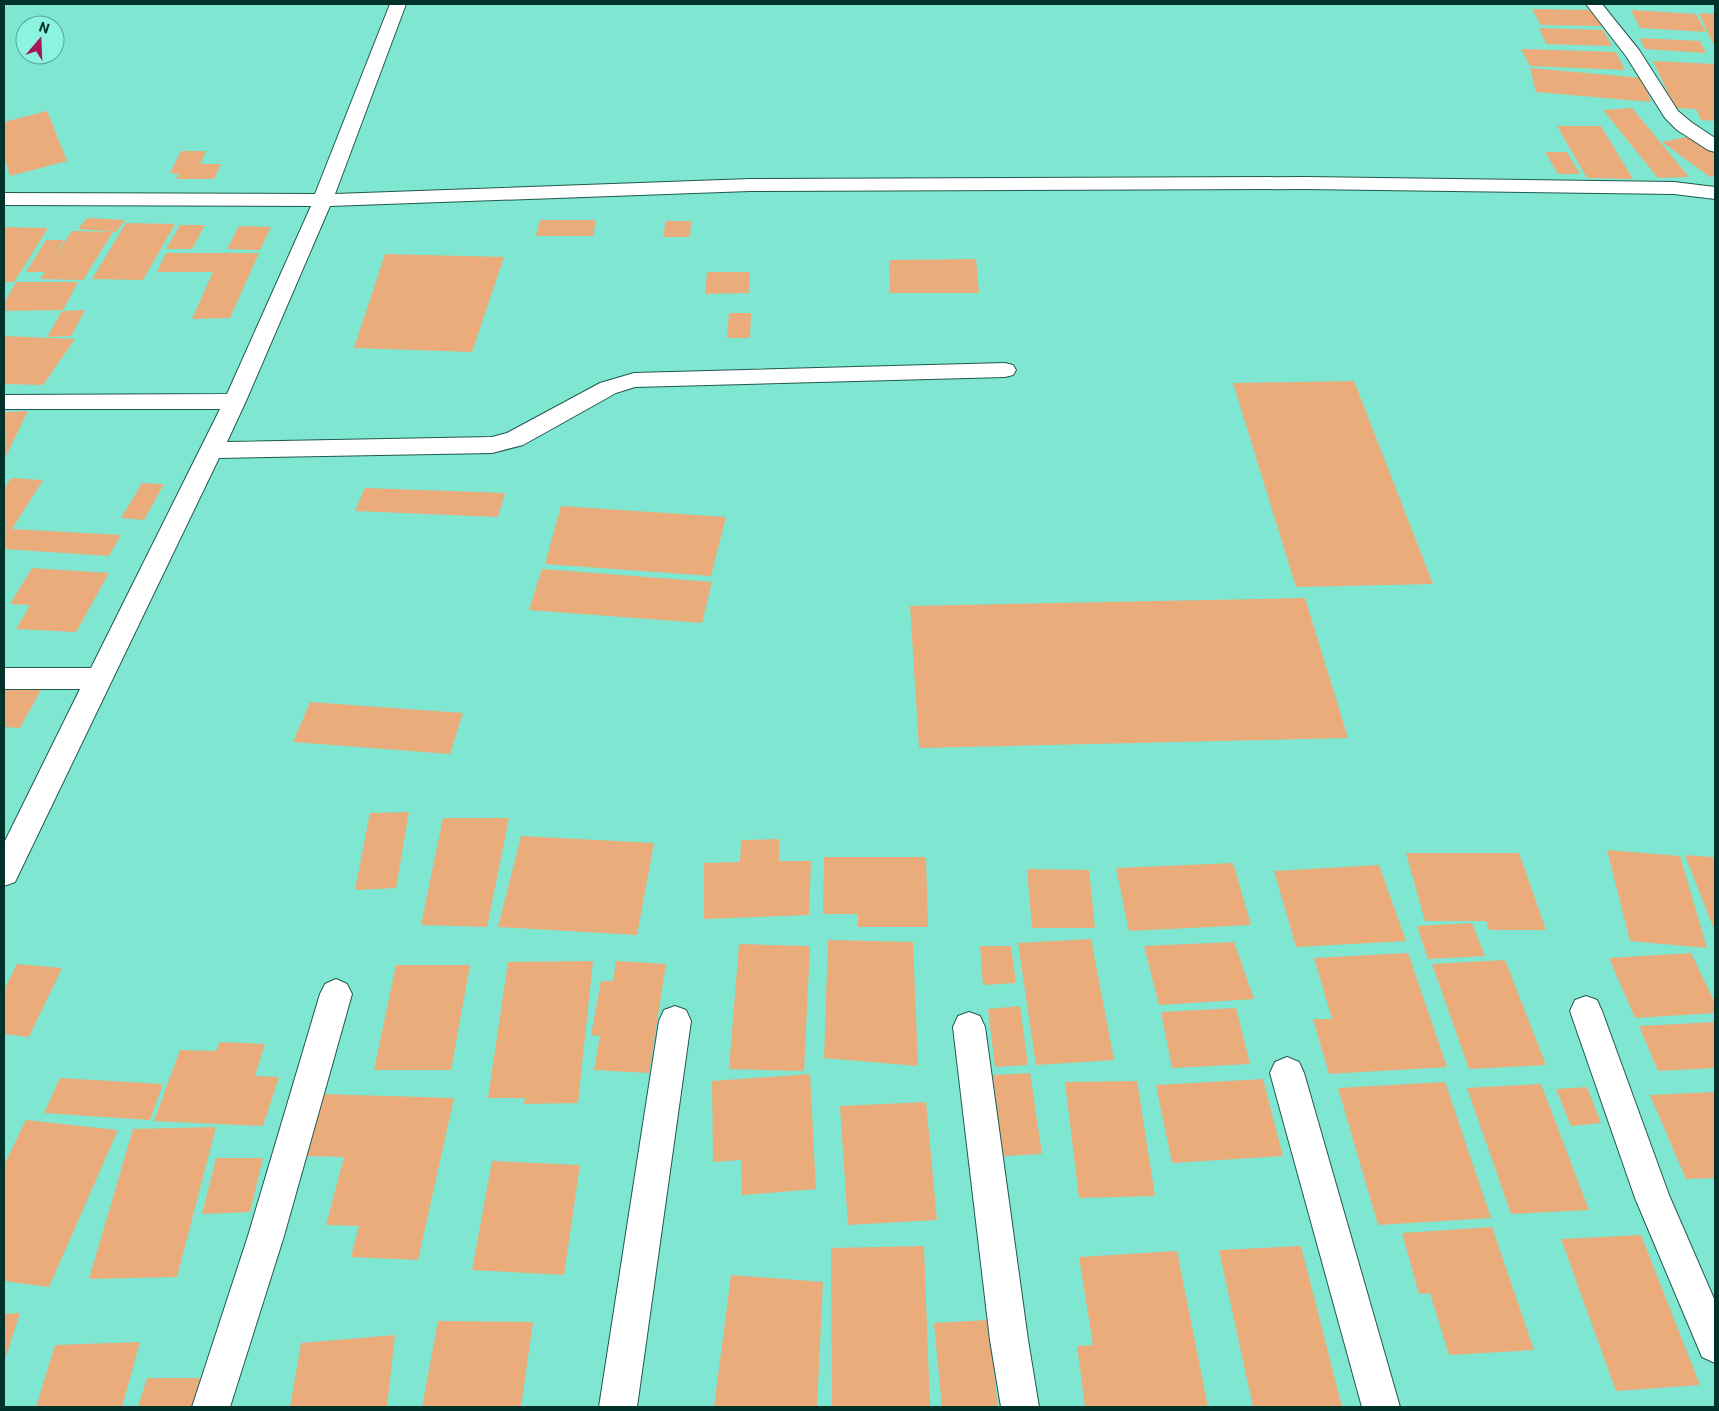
<svg xmlns="http://www.w3.org/2000/svg" width="1719" height="1411" viewBox="0 0 1719 1411" font-family="Roboto,sans-serif">
<style>
.building{fill:#ebac7c}
.lines{fill:none;stroke-linecap:round;stroke-linejoin:round}
.minor-casing{stroke:#21594e;stroke-width:2}
.minor{fill:#fff;fill-rule:evenodd}
</style>
<rect width="100%" height="100%" fill="#7fe7d1"/>
<path class="building" d="M1532 9 1594 10 1604 26 1541 25Z
M1631 10 1696 14 1706 32 1640 28Z
M1699 13 1715 14V43L1712 42Z
M1539 28 1603 30 1612 46 1546 44Z
M1640 38 1700 41 1706 53 1645 49Z
M1521 49 1616 52 1625 70 1530 66Z
M1653 61 1715 64V121L1701 120 1696 109 1675 108Z
M1530 68 1643 78 1651 102 1536 92Z
M1632 108 1689 177 1658 178 1603 110Z
M47 111 67 161 10 176 4 157V122Z
M1557 126H1601L1633 179 1587 178Z
M1692 136 1715 153V176L1710 177 1662 142Z
M181 151H206L200 164H221L214 179H176L179 174 170 173Z
M1545 152H1567L1580 174H1558Z
M87 218 125 220 116 232 78 229Z
M540 220H596L593 236H536Z
M666 221H691L690 237H663Z
M126 223 175 224 143 280 92 279Z
M180 225H205L192 249H166Z
M239 226 271 227 260 250 227 249Z
M4 227 48 228 14 282H4Z
M72 231 113 232 83 280 40 279 45 272H26L46 240H64L55 256Z
M166 253H259L230 318 192 319 213 272H157Z
M385 254 504 257 472 352 354 348Z
M976 259 979 293H890L889 260Z
M707 272H750L749 293 705 294Z
M16 282H78L63 310 4 311V303Z
M85 310 71 336 47 337 62 311Z
M729 313H751L750 338H727Z
M4 336 75 339 43 385 4 384Z
M1354 381 1433 584 1296 587 1233 383Z
M28 411 4 460V412Z
M11 478 43 480 12 529 121 535 109 556 4 549V490Z
M142 483 164 484 144 520 121 518Z
M365 488 505 493 498 517 355 511Z
M561 506 726 517 711 576 545 564Z
M32 568 109 573 76 632 16 629 30 605 10 604Z
M542 569 712 582 702 623 529 610Z
M1305 598 1348 738 919 748 910 606Z
M4 675 48 677 20 728 4 727Z
M310 702 463 713 450 754 293 742Z
M409 812 396 888 355 890 370 813Z
M443 818H509L487 927 421 925Z
M521 836 654 843 637 935 498 927Z
M779 839V861H811L809 915 704 919V863L740 862 741 840Z
M1607 850 1680 856 1707 948 1630 941Z
M1406 853H1519L1546 930H1489L1486 921H1425Z
M1685 855 1713 857 1715 862V932Z
M824 857H926L928 927H858V914H823Z
M1233 863 1251 925 1129 931 1116 868Z
M1379 865 1406 941 1296 947 1274 871Z
M1027 869 1089 870 1095 928H1032Z
M1472 923 1485 956 1428 959 1417 926Z
M1091 939 1114 1060 1036 1065 1018 943Z
M828 940 913 942 918 1066 824 1058Z
M1234 942 1254 999 1159 1005 1144 946Z
M739 944 810 946 804 1071 729 1069Z
M980 946H1011L1016 983 983 985Z
M1408 953 1447 1067 1329 1074 1313 1019H1332L1314 958Z
M1691 953 1715 1003V1013L1635 1018 1609 958Z
M1505 960 1546 1065 1469 1069 1432 964Z
M593 961 578 1103 524 1104 525 1098H488L508 962Z
M616 961 666 964 649 1073 594 1070 600 1036 591 1035 601 981H613Z
M17 964 62 968 29 1037 4 1034V990Z
M396 965H470L451 1070H374Z
M1020 1006 1028 1065 995 1067 988 1009Z
M1236 1008 1250 1064 1172 1068 1161 1012Z
M1715 1022V1068L1658 1071 1639 1026Z
M220 1042 265 1044 255 1076 279 1077 263 1126 154 1121 180 1050 216 1051Z
M1030 1073 1042 1154 1003 1156 993 1075Z
M810 1074 816 1189 742 1195 741 1160 713 1162 712 1081Z
M60 1078 163 1084 150 1120 44 1113Z
M1263 1079 1283 1156 1172 1163 1156 1085Z
M1137 1081 1155 1196 1079 1198 1065 1082Z
M1445 1082 1491 1218 1378 1225 1338 1088Z
M1541 1084 1589 1210 1511 1214 1467 1088Z
M1587 1087 1601 1123 1571 1126 1556 1089Z
M1715 1092V1178L1686 1179 1650 1095Z
M322 1094 454 1098 418 1260 351 1257 359 1226 326 1225 344 1157 305 1156Z
M926 1102 937 1220 848 1225 840 1106Z
M26 1120 118 1130 49 1287 4 1281V1165Z
M216 1127 177 1277 89 1279 133 1129Z
M216 1158H263L250 1212 202 1214Z
M492 1161 580 1165 564 1275 472 1270Z
M1492 1227 1534 1350 1449 1355 1430 1293 1419 1294 1402 1233Z
M1641 1235 1700 1385 1616 1391 1561 1239Z
M924 1246 930 1407H832L831 1248Z
M1301 1246 1342 1407H1253L1219 1250Z
M1177 1251 1208 1407H1085L1077 1346 1093 1345 1079 1257Z
M731 1275 823 1282 817 1407H714Z
M20 1313 4 1362V1314Z
M988 1320 998 1407H942L934 1323Z
M438 1321 533 1322 521 1407H422Z
M395 1335 387 1407H290L301 1343Z
M140 1342 122 1407H36L55 1345Z
M147 1378H200L192 1407H138Z"/>
<g class="lines">
<defs>
<path id="minor" d="M390 4H406L335 194 750 179 1305 177 1674 182 1715 187V199L1674 194 1305 189 750 191 330 206 246 401 227 442 492 437 507 433 600 383 634 373 1005 363 1013 365 1016 370 1013 375 1005 377 635 387 616 393 523 445 492 453 219 458 15 882 4 886V843L80 689H4V668H91L220 409H4V395L227 394 311 206 4 205V193L315 194Z
M1586 4H1602L1639 50 1678 111 1691 122 1715 138V152L1708 150 1677 130 1665 118 1626 56Z
M336 979 347 984 352 994 284 1236 230 1407H192L248 1236 320 994 325 984Z
M1586 996 1597 1000 1602 1011 1669 1195 1715 1301V1363L1702 1357 1635 1198 1570 1011 1575 1000Z
M675 1006 686 1010 691 1021 637 1407H599L659 1021 664 1010Z
M969 1012 980 1016 985 1027 1028 1340 1039 1407H1001L990 1340 953 1027 958 1016Z
M1287 1057 1299 1062 1304 1073 1400 1407H1362L1270 1073 1275 1062Z"/>
</defs>
<use href="#minor" class="minor-casing"/>
<use href="#minor" class="minor"/>
</g>
<rect width="1719" height="1411" fill="none" stroke="#01322a" stroke-width="10"/>
<g transform="translate(40 40) rotate(19)"><circle r="24" fill="#8cf4de" stroke="#54a696"/>
<path d="M0-4L9 19L0 12L-9 19Z" fill="#a4175b"/>
<text y="-8" font-size="14" font-weight="bold" text-anchor="middle" fill="#01322a">N</text>
</g>
</svg>
